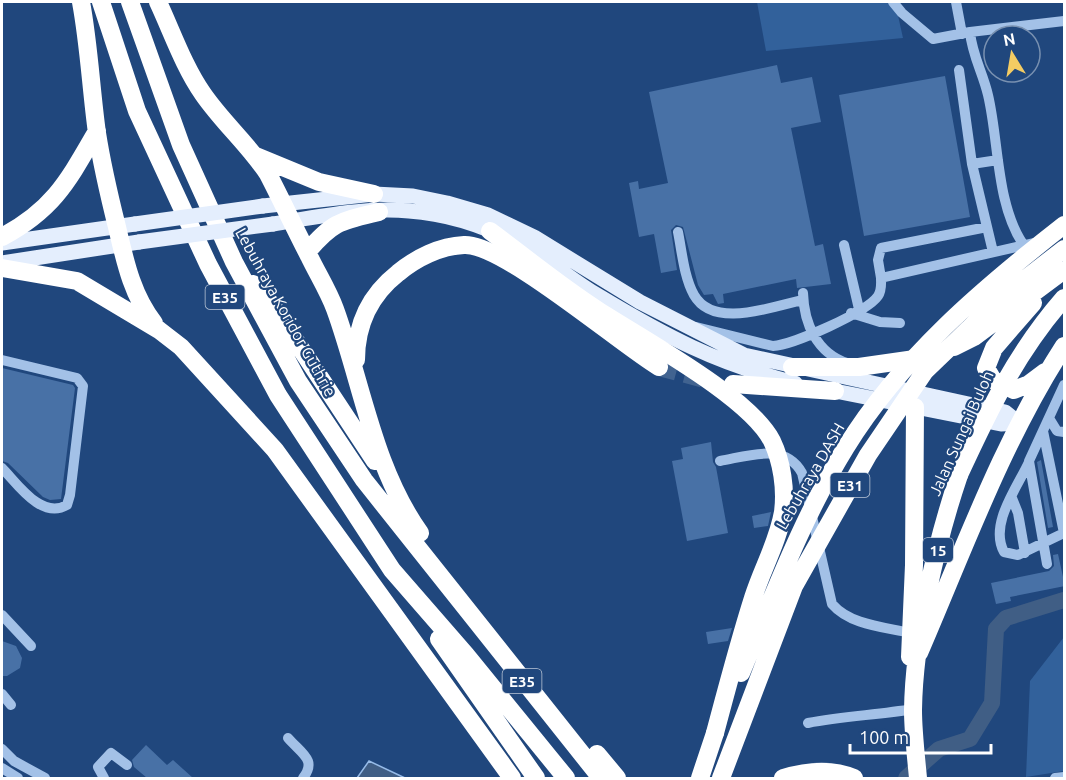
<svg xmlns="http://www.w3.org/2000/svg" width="1066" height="780" viewBox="0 0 1066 780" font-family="Ubuntu,sans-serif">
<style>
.green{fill:#32619b}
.water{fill:#405e85;stroke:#96bbe8;stroke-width:1.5}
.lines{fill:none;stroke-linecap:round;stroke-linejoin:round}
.river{stroke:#405e85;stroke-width:16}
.building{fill:#4871a6}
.highway-tunnel{stroke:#416390;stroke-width:18;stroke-dasharray:18 9;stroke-linecap:butt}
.minor{stroke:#a3c1e7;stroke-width:10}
.major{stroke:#e4eefd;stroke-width:15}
.highway{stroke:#fff;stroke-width:18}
.major-bridge{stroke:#e4eefd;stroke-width:15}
.highway-bridge{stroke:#fff;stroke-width:18}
.labels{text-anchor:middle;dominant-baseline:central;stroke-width:4.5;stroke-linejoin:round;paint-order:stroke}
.shield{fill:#20477d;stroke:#bcc8d8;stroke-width:1.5}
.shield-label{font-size:15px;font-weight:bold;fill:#fff}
.street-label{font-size:16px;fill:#fff;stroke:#20477d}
</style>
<rect width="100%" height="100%" fill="#20477d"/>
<path class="green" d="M757 2H895L903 38 766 51Z
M1064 637V771L1026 777 1030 681Z"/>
<path class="water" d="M369 761 405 778H357Z"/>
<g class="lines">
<path class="river" d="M906 778 939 749 970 739 992 703 996 629 1006 618 1064 600"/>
</g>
<path class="building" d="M777 65 781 83 812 77 821 122 791 128 815 246 823 244 831 284 797 288 796 279 723 294 724 303 718 304 713 294 704 295 698 285 683 227 676 225 671 230 677 270 661 273 654 234 639 237 629 183 638 181 639 189 668 183 649 92Z
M945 76 970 217 864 236 839 95Z
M2 368 73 385 75 388 61 499 50 500 43 497 8 463 2 461Z
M711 442 713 462 716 467 728 533 687 541 672 461 683 459 681 448Z
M1041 460 1053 527 1048 528 1037 462Z
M771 512 768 526 754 528 752 516Z
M1058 554 1065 586 1010 597 1011 601 996 604 991 583 1049 571 1054 566 1053 555Z
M732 628 728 641 708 644 706 632Z
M2 641 16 646 22 658 20 668 7 676H2Z
M146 745 167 765 173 760 193 778H147L134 767 132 760Z"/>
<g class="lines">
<path class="highway-tunnel" d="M659 367 708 380"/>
<path class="minor" d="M893 2 902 13 933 39 970 32 1064 21
M956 2 962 34
M970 32C972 55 983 73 988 95 999 141 996 204 1023 244
M959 70 972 164 993 252
M972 164 998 160
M678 232C682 252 684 277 694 295 714 330 773 306 803 300
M844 245 859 309
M881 278 878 260 881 248 987 227
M803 293C804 324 817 353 847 363
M851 313 880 322 900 323
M696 327 773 346C793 345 867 312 878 296 882 290 881 284 881 278L1038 242
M2 360 77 378 83 386 70 495 67 505C41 520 17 483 2 468
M1049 418 1057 431 1064 432
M1043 431 1064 533
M720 461C749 456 785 442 802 473L832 604C850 625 884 627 910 633
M1029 462C1017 488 989 524 1004 552L1018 555 1064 533
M1012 498 1018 513 1025 553
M1047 564 1029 461 1064 385
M2 615 31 646
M2 694 11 705
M808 723C843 716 878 715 913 709
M288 738C302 754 317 760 303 778
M2 749 14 761 45 778
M2 768 18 778
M104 778 98 767 111 753 127 765
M1055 778 1064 777"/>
<path class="major" d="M263 206 374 194 413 196 447 203 488 215 534 237 640 302 744 355 1005 412 1019 423
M273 224C317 217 364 207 409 211 452 214 496 230 533 252 555 265 575 282 597 295 665 336 717 364 795 383
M2 243 135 224
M2 263 139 242
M825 389 1001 424 1019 423"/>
<path class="highway" d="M81 2C89 45 91 89 97 133 102 165 109 195 117 227 125 261 132 295 154 323
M101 2 137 111 208 264 278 395 392 570 466 655 566 778
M130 2 181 145 234 262 298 381 364 480 601 778
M158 2C172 32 184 67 203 94 223 123 249 145 268 174 282 201 295 229 309 256 317 273 328 290 335 309 362 383 373 467 420 533
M256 156 319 182 374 194
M2 237C54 209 68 181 97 131
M307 252C333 221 341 221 379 212
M2 268 77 281 159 330 181 347 275 450 512 778
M253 284 272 305 375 461
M1033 303 994 348 986 368 993 380 1014 390 1029 384 1045 372
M954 347 974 337 1064 270
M356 360C356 325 370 295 398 273 416 258 440 246 464 245 503 243 619 343 659 367
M792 367H859L922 358
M733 384 835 391
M439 639 536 778
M919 653C964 549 1002 442 1064 346
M910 657 914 565 915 407
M597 754 617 778
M700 778 715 733
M783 778C806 771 831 768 854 778
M918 778C916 756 913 732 913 710 914 638 936 543 959 475"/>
<path class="major-bridge" d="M135 224 263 206
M139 242 273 224"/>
<path class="highway-bridge" d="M490 231C525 257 559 285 596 309 640 338 749 396 772 441 782 462 786 489 783 512 778 542 762 569 753 598 739 642 727 688 715 733
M959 475C989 410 1016 353 1064 298
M741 673C773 597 802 518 846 447 901 358 982 289 1064 225
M721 778 794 586 868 455 925 371 1001 298 1064 249"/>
</g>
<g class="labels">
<g class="shield">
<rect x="205.5" y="285" width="39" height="24" rx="4.5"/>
<rect x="830.5" y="473" width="39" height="24" rx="4.5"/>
<rect x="923" y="538" width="30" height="24" rx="4.5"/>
<rect x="502.5" y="669" width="39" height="24" rx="4.5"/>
</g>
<g class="shield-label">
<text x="225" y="297">E35</text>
<text x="850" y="485">E31</text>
<text x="938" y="550">15</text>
<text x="522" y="681">E35</text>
</g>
<g class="street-label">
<text transform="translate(286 312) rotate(61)">Lebuhraya Koridor Guthrie</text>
<text transform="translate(961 433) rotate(-66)">Jalan Sungai Buloh</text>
<text transform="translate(810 476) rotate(-60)">Lebuhraya DASH</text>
</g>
</g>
<rect width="1066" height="780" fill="none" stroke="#ffffff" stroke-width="6"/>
<g transform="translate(1012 54) rotate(349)"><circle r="28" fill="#20477d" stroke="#7991b1" stroke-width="1.5"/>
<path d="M0-4.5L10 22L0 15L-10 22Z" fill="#f4cc63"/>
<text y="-9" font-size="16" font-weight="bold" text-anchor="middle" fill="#ffffff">N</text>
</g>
<path d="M850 744v9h141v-9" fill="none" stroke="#ffffff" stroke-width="3"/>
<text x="859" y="744" font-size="18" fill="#ffffff" stroke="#20477d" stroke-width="4.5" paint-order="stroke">100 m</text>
</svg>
